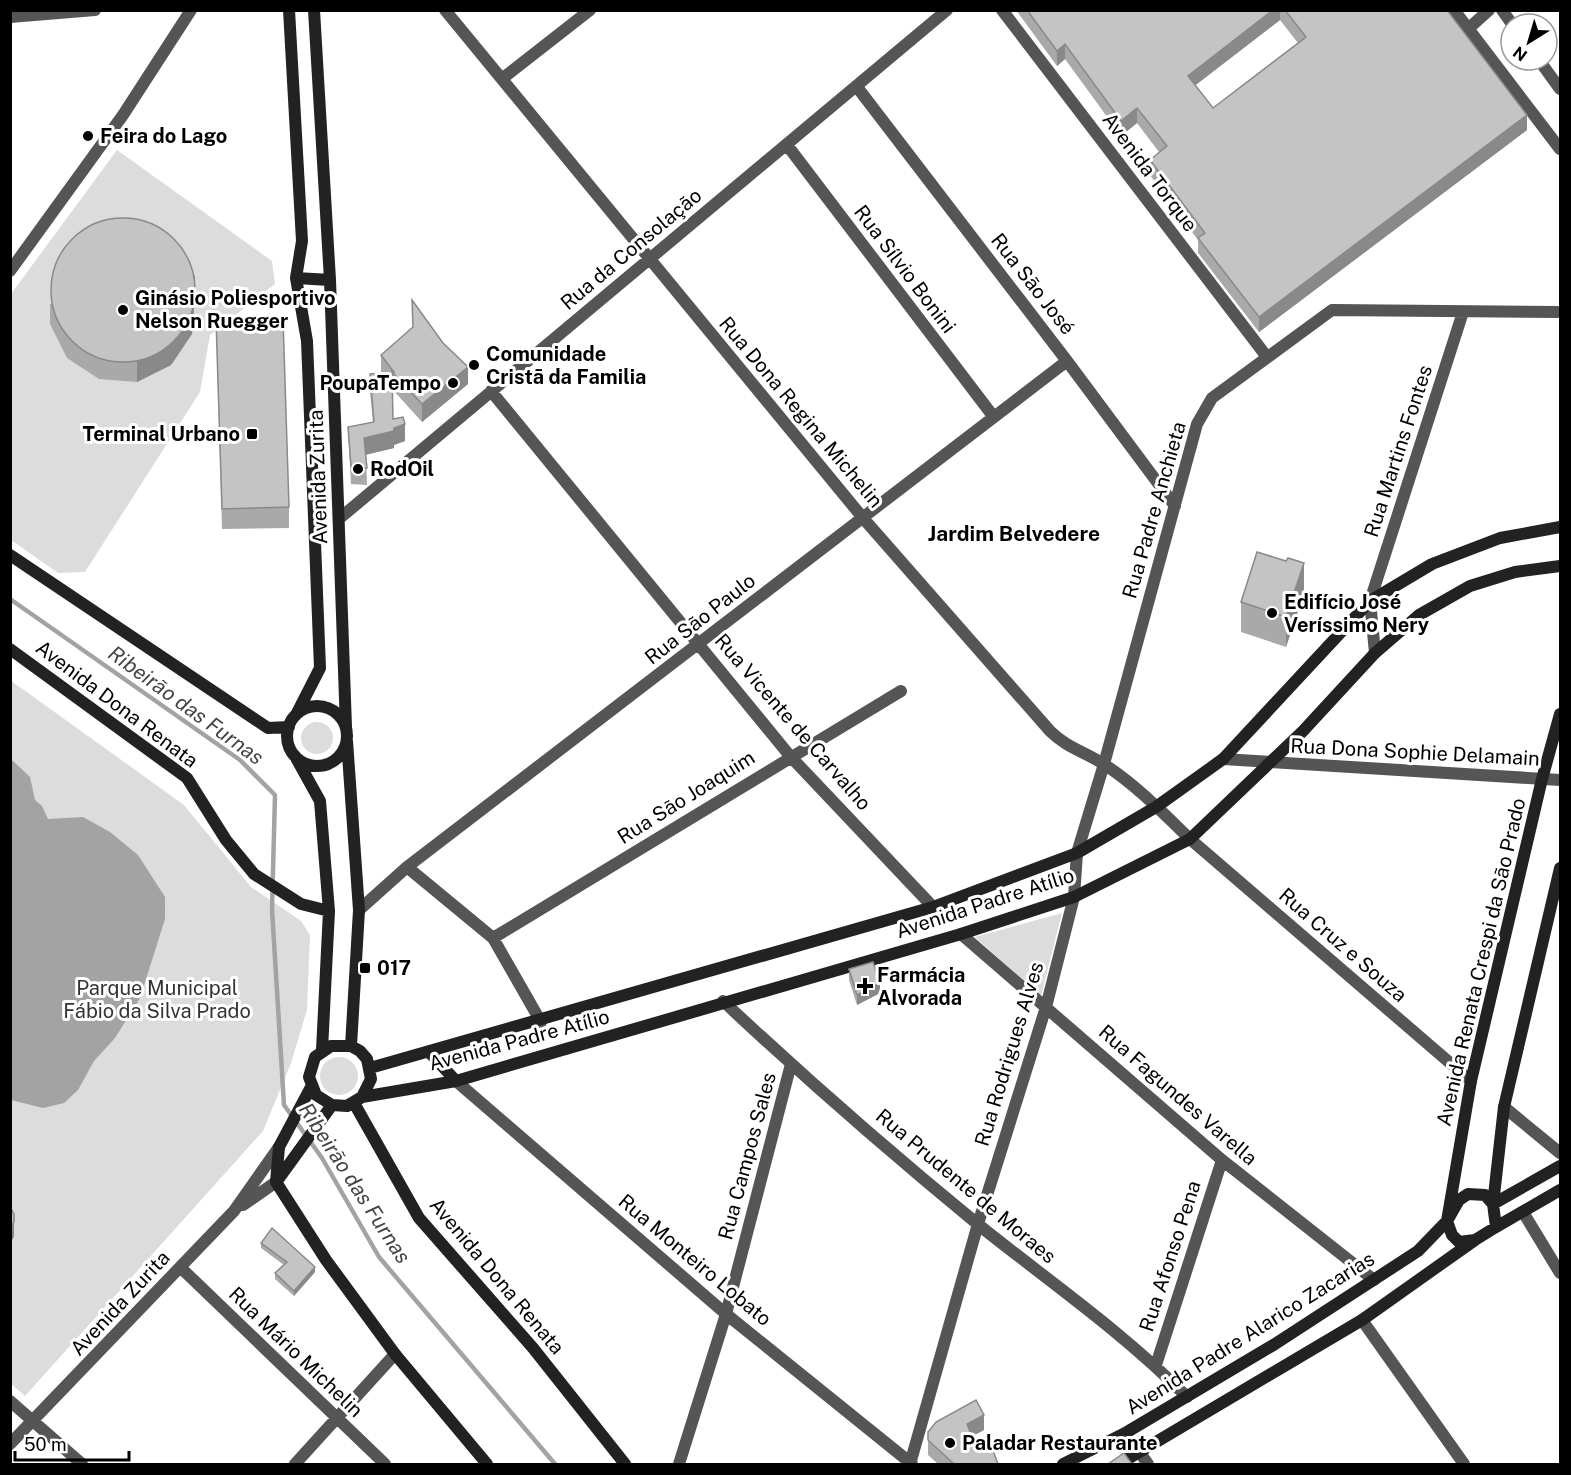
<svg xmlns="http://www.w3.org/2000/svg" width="1571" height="1475" viewBox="0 0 1571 1475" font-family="'Public Sans',sans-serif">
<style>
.green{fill:#dcdcdc}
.water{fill:#a3a3a3}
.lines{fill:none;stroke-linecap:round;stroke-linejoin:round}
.stream{stroke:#a3a3a3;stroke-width:4.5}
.street{stroke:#555;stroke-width:12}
.secondary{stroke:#222;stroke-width:12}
.wall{fill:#a9a9a9;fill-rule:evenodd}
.shaded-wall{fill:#898989}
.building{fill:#c4c4c4;stroke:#898989;stroke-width:1.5}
.poi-dot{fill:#000;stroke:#fff;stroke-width:2}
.labels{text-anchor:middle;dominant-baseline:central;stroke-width:6;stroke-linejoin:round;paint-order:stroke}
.poi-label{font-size:20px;font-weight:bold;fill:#000;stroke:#fff;text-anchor:start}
.street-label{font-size:20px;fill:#000;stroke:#fff}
.park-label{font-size:20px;fill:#333;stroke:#fff}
.neighbourhood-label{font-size:21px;font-weight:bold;fill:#000;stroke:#fff}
.water-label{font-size:21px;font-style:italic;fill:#444;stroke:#fff}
</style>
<rect width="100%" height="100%" fill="#fff"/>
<path class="green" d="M117 150 272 261 275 284 210 335 200 392 85 572 58 573 11 540V294Z
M10 680 184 805 251 887 301 921 310 935 307 1010 291 1063 263 1131 25 1396 10 1383Z
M301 738a16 16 0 1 1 32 0a16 16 0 1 1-32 0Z
M1062 913 1041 996 975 937Z
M320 1076a19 19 0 1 1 38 0a19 19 0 1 1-38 0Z"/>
<path class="water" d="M11 759 30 777 35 800 42 806 48 819 83 817 110 832 138 855 165 897V919L140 998 115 1038 94 1061 78 1090 64 1103 43 1108 11 1100Z"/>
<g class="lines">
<path class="stream" d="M10 599 240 760 275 795 272 909 284 1105 322 1158 379 1257 555 1464"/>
<path class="street" d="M445 10 863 518 1050 731C1067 748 1086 752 1105 765 1136 785 1163 813 1190 839L1471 1081
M1002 10 1267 357
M1454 10 1560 149
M1502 10 1512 24
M10 17 95 10
M1468 29 1489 10
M1539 60 1560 89
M503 78 590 10
M857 87 1067 361 1175 506
M787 145 993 416
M10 271 123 115 191 10
M491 391 790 756 933 907
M340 518 947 10
M1375 653 1370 601 1463 312
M1223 759 1560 780
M407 867 493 938 541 1022
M359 910 407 867 1067 361
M961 934 1222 1160 1374 1280
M493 938 901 691
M723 1001C806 1079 892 1154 980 1226 1050 1282 1124 1333 1187 1397
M456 1081 726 1314 912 1464
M1504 1107 1560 1153
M243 1205 276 1182
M1523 1212 1560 1273
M180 1267 385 1464
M1362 1320 1464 1464
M1156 1365 1222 1160
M10 1401 82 1464
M10 1444 234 1211 279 1147
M1140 1453 1148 1464
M295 1464 395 1354
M679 1464 726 1314 791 1064
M910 1464 978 1224 1046 1007 1074 897 1077 853 1104 764 1197 424 1212 398 1332 310 1560 312"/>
<path class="secondary" d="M289 10 302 241 296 278 307 341 320 668 296 715
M314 10 330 280 346 727
M296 278 330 280
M10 555 268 728 289 727
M10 649 187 778 226 840 254 874 301 904 329 911
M287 736a30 30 0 1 1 60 0a30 30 0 1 1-60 0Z
M347 741 359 910 351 1046
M295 756 320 801 329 911 322 1050
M429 1052 456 1081
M370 1068 933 907 1077 853 1156 807 1223 759 1370 601 1432 564 1500 538 1560 527
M311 1087 279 1147 276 1182 326 1260 395 1354 487 1464
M362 1097 371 1079 367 1059 360 1051 351 1046H331L315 1057 309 1077 316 1095 332 1105 347 1106 362 1097 456 1081 961 934 1074 897 1190 839 1303 731 1375 653 1419 615 1470 586 1515 572 1560 566
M354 1103 419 1218 533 1348 625 1464
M277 1181 332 1105
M1468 1194 1485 1195 1493 1204 1496 1227 1475 1240 1459 1242 1452 1235 1447 1221 1459 1200Z
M1493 1204 1504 1107 1560 868
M1493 1204 1560 1166
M1496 1227 1560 1190
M1063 1464 1127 1432 1275 1344 1418 1251 1447 1221 1471 1081 1542 779 1560 714
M1119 1464 1362 1320 1475 1240"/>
</g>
<path class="wall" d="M1016 10H1447L1527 130 1259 332 1198 253V240L1150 175V160L1159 152 1137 123 1121 136 1065 59 1057 66ZM1280 20 1298 43 1213 108 1195 85Z
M195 296 192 334 171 365 137 382 99 379 67 358 50 324V304Z
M412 300 468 384 422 422 393 390V419L405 441 394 445V448L366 455 367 485 351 484 348 427 373 422 370 391V374L381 373V355L413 328Z
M216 319 289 507V528L222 529Z
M1286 561 1304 593 1286 647 1241 632V602Z
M849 969 880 993 857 1005 849 980Z
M261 1243 315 1272 294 1296 275 1279V1273L284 1265 261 1248Z
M984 1430 972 1436 974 1442 998 1464H938L928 1455V1440Z"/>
<path class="shaded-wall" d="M1273 10H1280V20L1188 91V76Z
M1065 44V59L1057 66V51Z
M1137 108V123L1121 136V121Z
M1527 115V130L1259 332V317Z
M195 275V296L192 334 171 365 137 382V362Z
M468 367V384L422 422V404Z
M405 424V441L394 445V448L364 455V438Z
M1304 563V593L1286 647V617Z
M880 983V993L857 1005V995Z
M14 1222V1237L10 1243V1228Z
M315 1267V1272L294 1296V1291Z
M984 1415V1430L967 1439V1424Z"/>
<path class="building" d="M1027 10H1273L1188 76 1213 108 1306 37 1285 10H1447L1527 115 1259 317 1198 238 1205 233 1150 160 1167 146 1137 108 1121 121 1065 44 1057 51Z
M51 290a72 72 0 1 1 144 0a72 72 0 1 1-144 0Z
M412 300 443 343 468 367 422 404 392 372 393 419 403 417 405 424 394 428V431L364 438 367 468 351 466 348 427 374 422 370 374 394 372 381 355 413 327Z
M283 318 289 507 222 509 216 319Z
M1257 552 1286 561 1288 558 1304 563 1286 617 1241 602Z
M873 962 880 983 857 995 849 969Z
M10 1207 14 1214V1222L10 1228Z
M272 1228 315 1267 294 1291 275 1273 287 1262 261 1243Z
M976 1400 984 1415 967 1424 974 1442 991 1445 998 1464H954L928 1440V1432L936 1422Z
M1124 1453 1132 1464H1108Z"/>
<g class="poi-dot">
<circle cx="88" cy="136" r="6"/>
<circle cx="123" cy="310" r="6"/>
<circle cx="474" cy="365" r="6"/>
<circle cx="453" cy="383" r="6"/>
<rect x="246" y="428" width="12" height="12" rx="3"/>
<circle cx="358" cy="469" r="6"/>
<circle cx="1272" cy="613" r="6"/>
<rect x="359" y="962" width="12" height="12" rx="3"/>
<path d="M862 977h6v6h6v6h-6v6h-6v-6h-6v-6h6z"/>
<circle cx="950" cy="1443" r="6"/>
</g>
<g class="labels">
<g class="poi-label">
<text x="100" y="136">Feira do Lago</text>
<text x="135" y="298">Ginásio Poliesportivo<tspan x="135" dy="23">Nelson Ruegger</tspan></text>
<text x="486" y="354">Comunidade<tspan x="486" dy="23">Cristã da Familia</tspan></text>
<text x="441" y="383" text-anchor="end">PoupaTempo</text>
<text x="240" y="434" text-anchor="end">Terminal Urbano</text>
<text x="370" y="469">RodOil</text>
<text x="1284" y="602">Edifício José<tspan x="1284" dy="23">Veríssimo Nery</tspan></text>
<text x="377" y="968">017</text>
<text x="877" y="975">Farmácia<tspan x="877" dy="23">Alvorada</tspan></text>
<text x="962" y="1443">Paladar Restaurante</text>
</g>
<g class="street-label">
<text transform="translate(1150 172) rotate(53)">Avenida Torque</text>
<text transform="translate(631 249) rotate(-40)">Rua da Consolação</text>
<text transform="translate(905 269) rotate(53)">Rua Sílvio Bonini</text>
<text transform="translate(1033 284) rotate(52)">Rua São José</text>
<text transform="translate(801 412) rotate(50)">Rua Dona Regina Michelin</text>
<text transform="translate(1398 451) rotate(-72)">Rua Martins Fontes</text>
<text transform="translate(318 477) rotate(-92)">Avenida Zurita</text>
<text transform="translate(1154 510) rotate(-74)">Rua Padre Anchieta</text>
<text transform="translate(700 619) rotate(-38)">Rua São Paulo</text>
<text transform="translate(117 704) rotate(37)">Avenida Dona Renata</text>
<text transform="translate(793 722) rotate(49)">Rua Vicente de Carvalho</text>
<text transform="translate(1415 752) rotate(3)">Rua Dona Sophie Delamain</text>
<text transform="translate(686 797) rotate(-32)">Rua São Joaquim</text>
<text transform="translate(985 903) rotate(-18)">Avenida Padre Atílio</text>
<text transform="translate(1343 945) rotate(41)">Rua Cruz e Souza</text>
<text transform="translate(1481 962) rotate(-77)">Avenida Renata Crespi da São Prado</text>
<text transform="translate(519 1040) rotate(-15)">Avenida Padre Atílio</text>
<text transform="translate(1009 1054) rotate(-73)">Rua Rodrigues Alves</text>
<text transform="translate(1178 1095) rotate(41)">Rua Fagundes Varella</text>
<text transform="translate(747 1156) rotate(-75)">Rua Campos Sales</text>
<text transform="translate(966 1186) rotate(40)">Rua Prudente de Moraes</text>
<text transform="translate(1170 1256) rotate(-72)">Rua Afonso Pena</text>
<text transform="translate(695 1260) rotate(40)">Rua Monteiro Lobato</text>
<text transform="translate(497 1276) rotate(50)">Avenida Dona Renata</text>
<text transform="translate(120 1303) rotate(-47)">Avenida Zurita</text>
<text transform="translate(1250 1333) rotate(-32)">Avenida Padre Alarico Zacarias</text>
<text transform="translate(296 1352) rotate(44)">Rua Mário Michelin</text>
</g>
<g class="park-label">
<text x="157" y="988">Parque Municipal<tspan x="157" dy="23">Fábio da Silva Prado</tspan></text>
</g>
<g class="neighbourhood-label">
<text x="1014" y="533">Jardim Belvedere</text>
</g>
<g class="water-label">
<text transform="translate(186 705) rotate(36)">Ribeirão das Furnas</text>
<text transform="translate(355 1183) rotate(57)">Ribeirão das Furnas</text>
</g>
</g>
<rect width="1571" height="1475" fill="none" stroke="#000000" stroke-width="24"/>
<g transform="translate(1529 42) rotate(217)"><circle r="28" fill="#ffffff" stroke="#999999" stroke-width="1.5"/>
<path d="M0-4.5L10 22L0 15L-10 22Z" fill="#000000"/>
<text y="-9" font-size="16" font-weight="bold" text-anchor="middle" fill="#000000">N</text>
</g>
<path d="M15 1451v9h114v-9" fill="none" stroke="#000000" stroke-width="3"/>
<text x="24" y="1451" font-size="18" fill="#000000" stroke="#ffffff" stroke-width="4.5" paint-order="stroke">50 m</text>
</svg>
